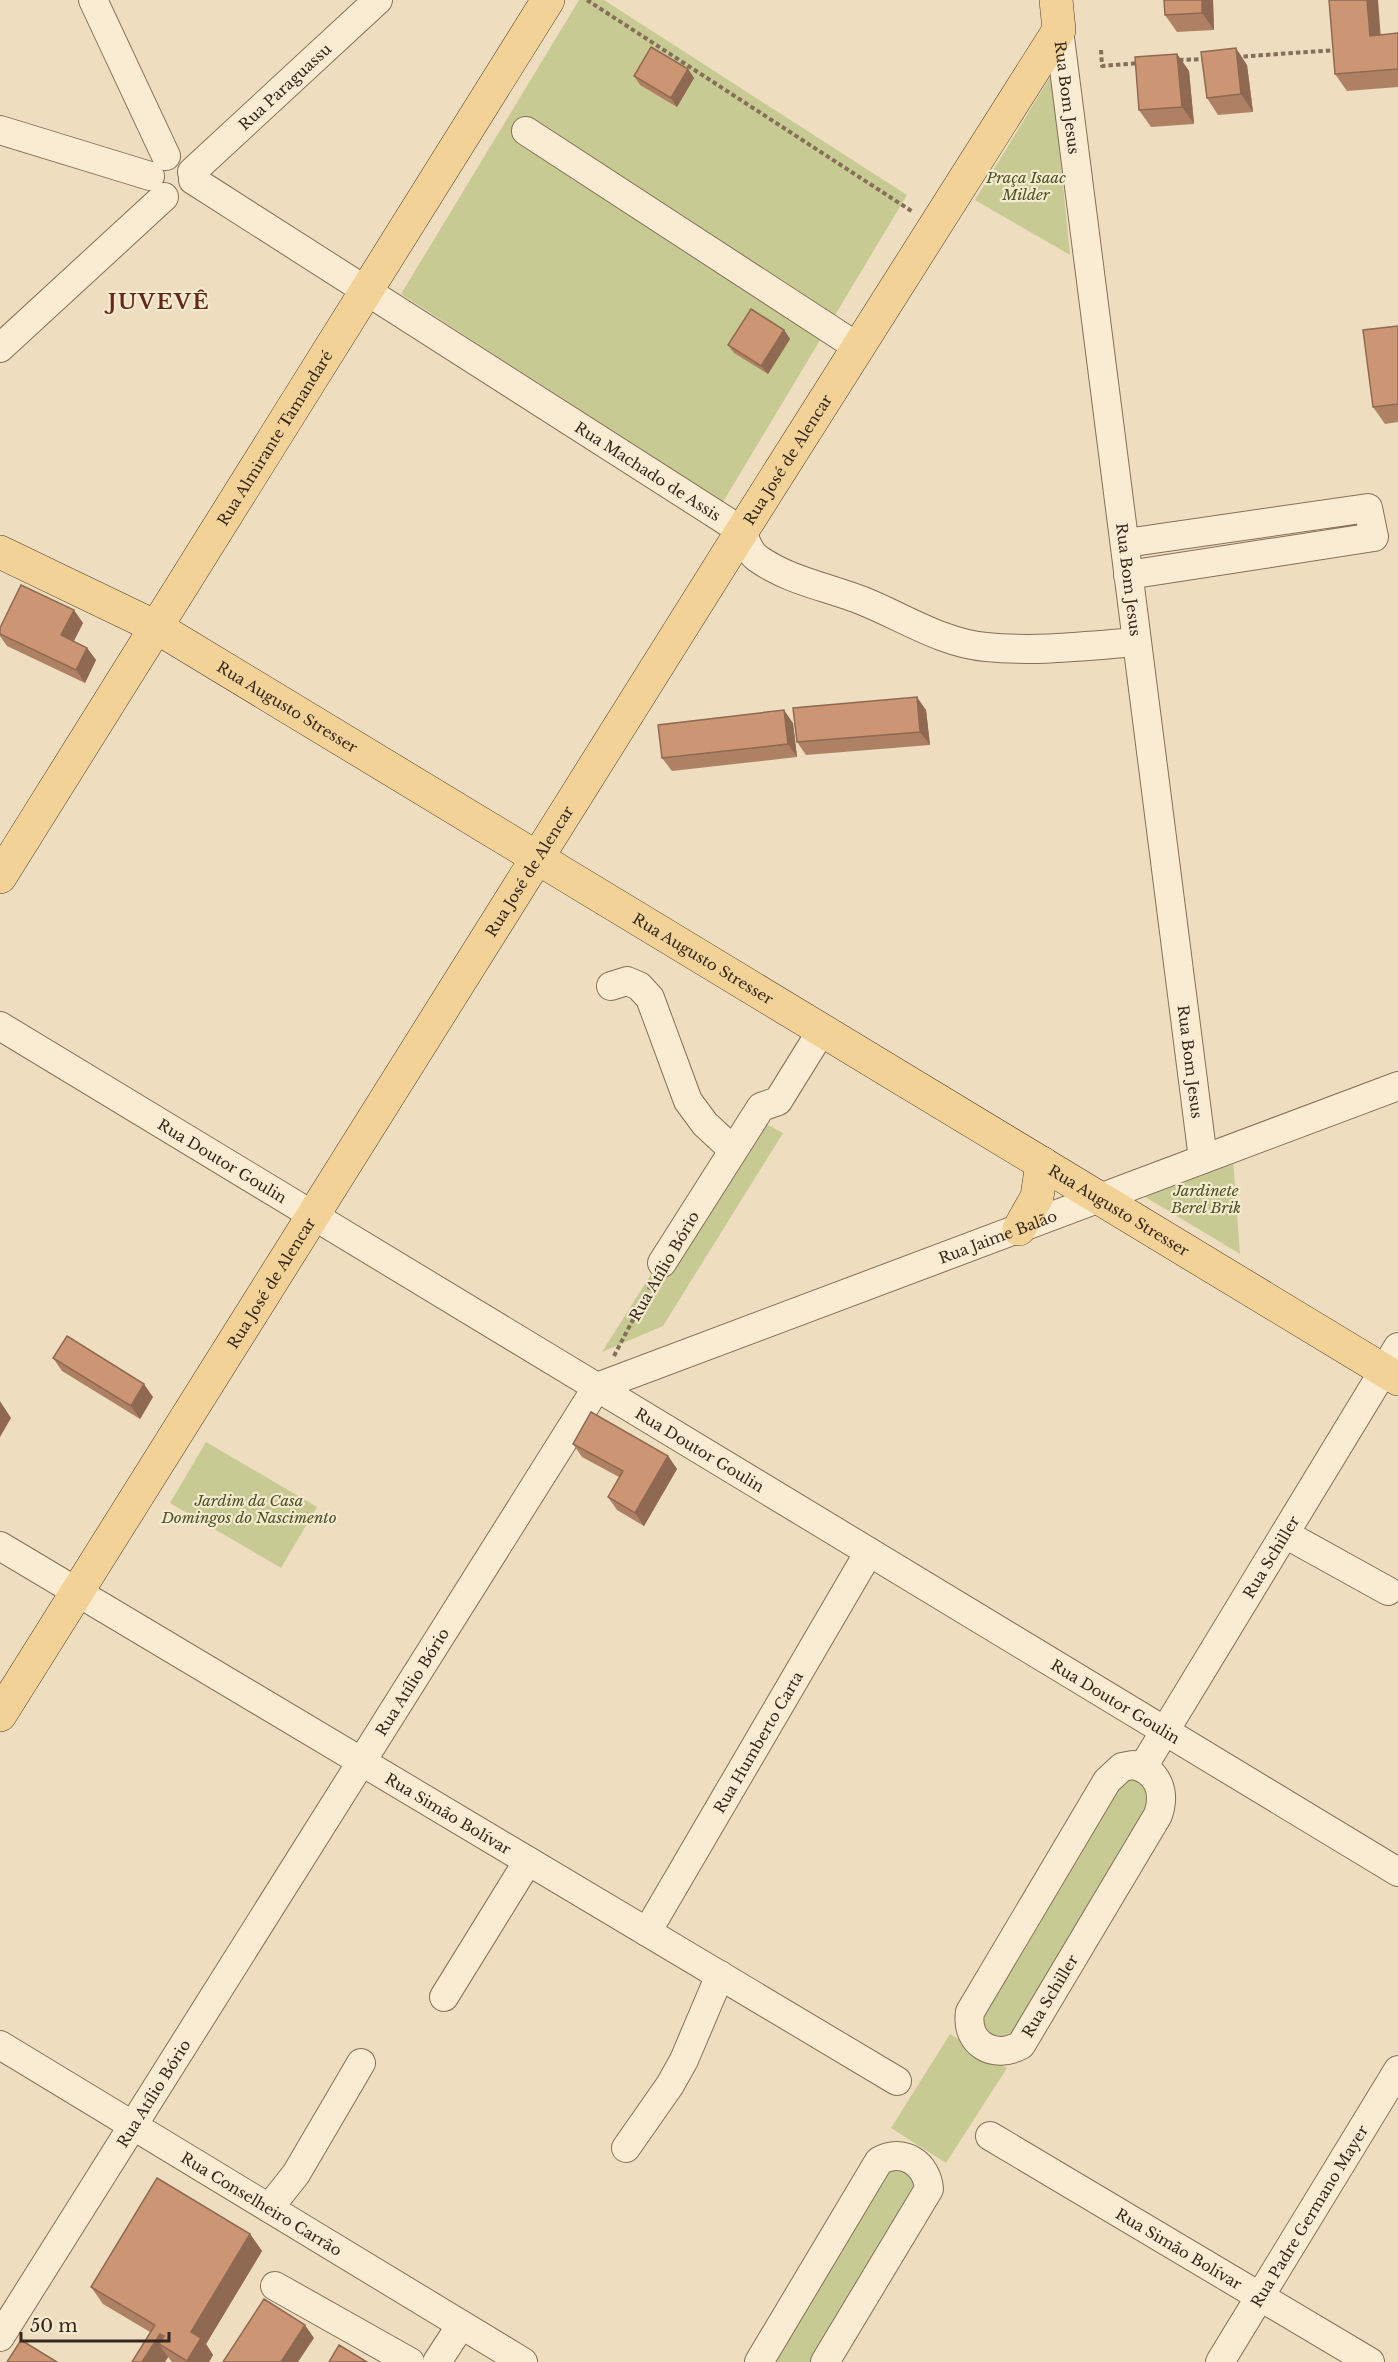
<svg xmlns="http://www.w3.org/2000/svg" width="1398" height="2362" viewBox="0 0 1398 2362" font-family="'Libre Baskerville',serif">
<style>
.green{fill:#c7cb93}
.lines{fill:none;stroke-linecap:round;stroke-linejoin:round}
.minor-casing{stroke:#866f57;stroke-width:30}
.major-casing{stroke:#533d2c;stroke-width:34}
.path{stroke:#866f57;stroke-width:4;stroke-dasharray:4.5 3;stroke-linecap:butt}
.minor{stroke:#f9ecd2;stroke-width:28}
.major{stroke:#f2d296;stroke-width:33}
.wall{fill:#af8164}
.shaded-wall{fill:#8f6951}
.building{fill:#cc9674;stroke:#8f6951;stroke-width:1.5}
.labels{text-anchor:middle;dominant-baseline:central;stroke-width:4.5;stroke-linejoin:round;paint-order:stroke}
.street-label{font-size:15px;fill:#35271c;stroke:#f5e9ce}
.park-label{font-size:15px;font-style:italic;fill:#485223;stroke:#f5e9ce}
.district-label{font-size:21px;font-weight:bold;letter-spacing:1.5px;fill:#62281b;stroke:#f5e9ce}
</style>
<rect width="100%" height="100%" fill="#eedebf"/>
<path class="green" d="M579 0H604L907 195 723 502 401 294Z
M1052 74 1070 255 975 200Z
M751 1116 783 1133 663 1326 602 1352Z
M1233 1158 1240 1254 1137 1192Z
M206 1442 317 1507 281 1568 170 1503Z
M1123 1778H1142L1154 1798 1018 2032 1005 2042 985 2036 982 2012Z
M950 2034 1007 2068 946 2163 891 2128Z
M891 2163 921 2183 816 2362H768Z"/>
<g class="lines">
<defs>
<g id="minor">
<path d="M93 0 166 156"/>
<path id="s1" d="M1059 30 1203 1159"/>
<path d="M0 130 150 176"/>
<path d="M526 131 859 348"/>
<path id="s2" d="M192 172 378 0"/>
<path id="s3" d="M193 180 742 531C746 541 748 551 757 558 789 581 828 587 863 601 903 617 942 643 986 647 1036 652 1087 646 1136 642"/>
<path d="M0 348 164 197"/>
<path d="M1126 543 1368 508 1374 537 1128 575"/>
<path d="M611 986 627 981 639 986 650 998 688 1101 705 1124 733 1150"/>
<path id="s4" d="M0 1026 1398 1872"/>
<path d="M662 1263 761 1107 778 1101 822 1030"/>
<path d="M1285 1534 1388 1591"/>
<path id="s5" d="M0 1546 897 2081"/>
<path d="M1133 1765C1158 1770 1166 1792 1158 1815L1021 2045C994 2060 965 2044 970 2012L1107 1781 1122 1767Z"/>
<path id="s6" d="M1143 1767 1398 1347"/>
<path id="s7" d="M647 1932 869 1552"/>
<path d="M444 1997 528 1861"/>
<path id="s8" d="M0 2045 523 2362"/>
<path id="s9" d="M990 2136 1370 2362"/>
<path d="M626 2148 670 2085 684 2060 720 1975"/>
<path d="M269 2208 296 2174 361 2063"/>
<path d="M275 2286 410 2362"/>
<path id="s10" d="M0 2337 597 1387 1398 1086"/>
<path d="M437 2362 461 2325"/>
<path d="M759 2362 879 2161C903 2147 927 2164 929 2189L825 2362"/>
<path id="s11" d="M1220 2362 1398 2070"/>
</g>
<g id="major">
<path id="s12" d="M0 552 156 627 1398 1379"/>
<path id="s13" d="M0 877 548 0"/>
<path d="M1019 1229 1037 1197 1042 1163"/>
<path id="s14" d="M0 1715 742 531 1059 30 1056 0"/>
</g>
</defs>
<use href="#minor" class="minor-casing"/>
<use href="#major" class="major-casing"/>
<path class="path" d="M587 0 913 212
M1101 50 1102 66 1139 63
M1236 57 1336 50
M1179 60 1205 59
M614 1356 652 1283"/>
<use href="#minor" class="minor"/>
<use href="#major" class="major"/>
</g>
<path class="wall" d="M1213 0 1214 30 1177 32 1165 15Z
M1398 33V87L1347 91 1335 74 1381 35Z
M1177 54 1189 71 1194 124 1151 127 1139 110Z
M1247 65 1253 112 1218 115 1207 98Z
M688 69 694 78 677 107 640 85 634 76Z
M1398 326V422L1385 424 1373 407Z
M784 330 790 339 768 374 734 353 728 345Z
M83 623 74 641 87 648 96 660 85 683 7 646 0 636V628Z
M926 710 930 745 806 755 797 742Z
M793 723 797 757 672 771 662 758Z
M53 1358 153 1397 140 1419 62 1371Z
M573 1444 668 1456 677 1469 644 1526 617 1510 608 1497 619 1477 582 1457Z
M250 2234 262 2251 206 2344 213 2355 209 2362H172L168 2357 165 2362H132L150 2332 103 2304 91 2287Z"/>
<path class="shaded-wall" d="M1202 0H1213L1214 30 1202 13Z
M1367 0H1378L1382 53 1370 36Z
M1236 48 1247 65 1253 112 1241 94Z
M1177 54 1189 71 1194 124 1182 107Z
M688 69 694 78 677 107 671 98Z
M784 330 790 339 768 374 761 366Z
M74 610 83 623 70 648 61 635Z
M87 648 96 660 85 683 76 670Z
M917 697 926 710 930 745 920 732Z
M784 710 793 723 797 757 788 744Z
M144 1384 153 1397 140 1419 131 1406Z
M0 1401 11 1418 0 1437Z
M668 1456 677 1469 644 1526 635 1513Z
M250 2234 262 2251 206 2344 213 2355 209 2362H187L191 2332Z
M305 2325 314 2338 298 2362H281Z
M160 2334 172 2351 159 2344 168 2357 165 2362H142Z"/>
<path class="building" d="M1164 0H1202V13L1165 15Z
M1329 0H1367L1370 36 1398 33V69L1335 74Z
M651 47 688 69 671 98 634 76Z
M1236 48 1241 94 1207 98 1201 52Z
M1177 54 1182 107 1139 110 1135 57Z
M751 309 784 330 761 366 728 345Z
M1398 326V404L1373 407 1363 330Z
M21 585 74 610 61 635 87 648 76 670 0 634V628Z
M917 697 920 732 797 742 793 708Z
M784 710 788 744 662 758 658 725Z
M67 1336 144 1384 131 1406 53 1358Z
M591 1412 668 1456 635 1513 608 1497 623 1471 573 1444Z
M157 2178 250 2234 191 2332 201 2338 187 2361 159 2344 164 2336 160 2334 142 2362H132L155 2325 91 2287Z
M264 2299 305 2325 281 2362H223Z
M21 2340 57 2362H7Z
M339 2345 367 2362H329Z"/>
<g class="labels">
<g class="street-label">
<text stroke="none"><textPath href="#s2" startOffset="126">Rua Paraguassu</textPath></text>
<text stroke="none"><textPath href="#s1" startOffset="68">Rua Bom Jesus</textPath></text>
<text stroke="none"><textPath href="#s13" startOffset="518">Rua Almirante Tamandaré</textPath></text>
<text stroke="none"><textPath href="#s14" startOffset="1482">Rua José de Alencar</textPath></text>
<text stroke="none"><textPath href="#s3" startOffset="540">Rua Machado de Assis</textPath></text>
<text stroke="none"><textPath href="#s1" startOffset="554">Rua Bom Jesus</textPath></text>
<text stroke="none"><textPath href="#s12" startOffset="327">Rua Augusto Stresser</textPath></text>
<text stroke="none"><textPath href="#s14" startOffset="996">Rua José de Alencar</textPath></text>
<text stroke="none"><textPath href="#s12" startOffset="813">Rua Augusto Stresser</textPath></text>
<text stroke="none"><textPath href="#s1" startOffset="1040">Rua Bom Jesus</textPath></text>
<text stroke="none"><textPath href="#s4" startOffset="260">Rua Doutor Goulin</textPath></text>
<text stroke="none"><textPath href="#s12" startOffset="1299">Rua Augusto Stresser</textPath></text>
<text stroke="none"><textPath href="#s10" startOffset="1550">Rua Jaime Balão</textPath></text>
<text transform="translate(664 1266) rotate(-60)">Rua Atílio Bório</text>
<text stroke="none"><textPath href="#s14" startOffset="510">Rua José de Alencar</textPath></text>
<text stroke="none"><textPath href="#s4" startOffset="818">Rua Doutor Goulin</textPath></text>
<text stroke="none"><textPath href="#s6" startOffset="246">Rua Schiller</textPath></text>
<text stroke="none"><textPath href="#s10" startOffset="774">Rua Atílio Bório</textPath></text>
<text stroke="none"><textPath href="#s4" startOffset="1304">Rua Doutor Goulin</textPath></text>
<text stroke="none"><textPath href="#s7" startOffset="220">Rua Humberto Carta</textPath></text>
<text stroke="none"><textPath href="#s5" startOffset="522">Rua Simão Bolívar</textPath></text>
<text transform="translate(1050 1996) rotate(-59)">Rua Schiller</text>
<text stroke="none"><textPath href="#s10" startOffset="288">Rua Atílio Bório</textPath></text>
<text stroke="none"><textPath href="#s8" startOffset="306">Rua Conselheiro Carrão</textPath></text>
<text stroke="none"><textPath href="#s11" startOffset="171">Rua Padre Germano Mayer</textPath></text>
<text stroke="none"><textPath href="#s9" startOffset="220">Rua Simão Bolívar</textPath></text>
</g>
<g class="park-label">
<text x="1026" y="177">Praça Isaac<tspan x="1026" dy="17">Milder</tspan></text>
<text x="1206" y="1190">Jardinete<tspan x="1206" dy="17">Berel Brik</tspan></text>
<text x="249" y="1500">Jardim da Casa<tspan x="249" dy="17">Domingos do Nascimento</tspan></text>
</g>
<g class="district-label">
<text x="159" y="302">JUVEVÊ</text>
</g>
</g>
<path d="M21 2332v9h148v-9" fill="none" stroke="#35271c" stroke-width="3"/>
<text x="30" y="2332" font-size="18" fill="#35271c" stroke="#f5e9ce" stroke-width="4.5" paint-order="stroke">50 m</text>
</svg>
